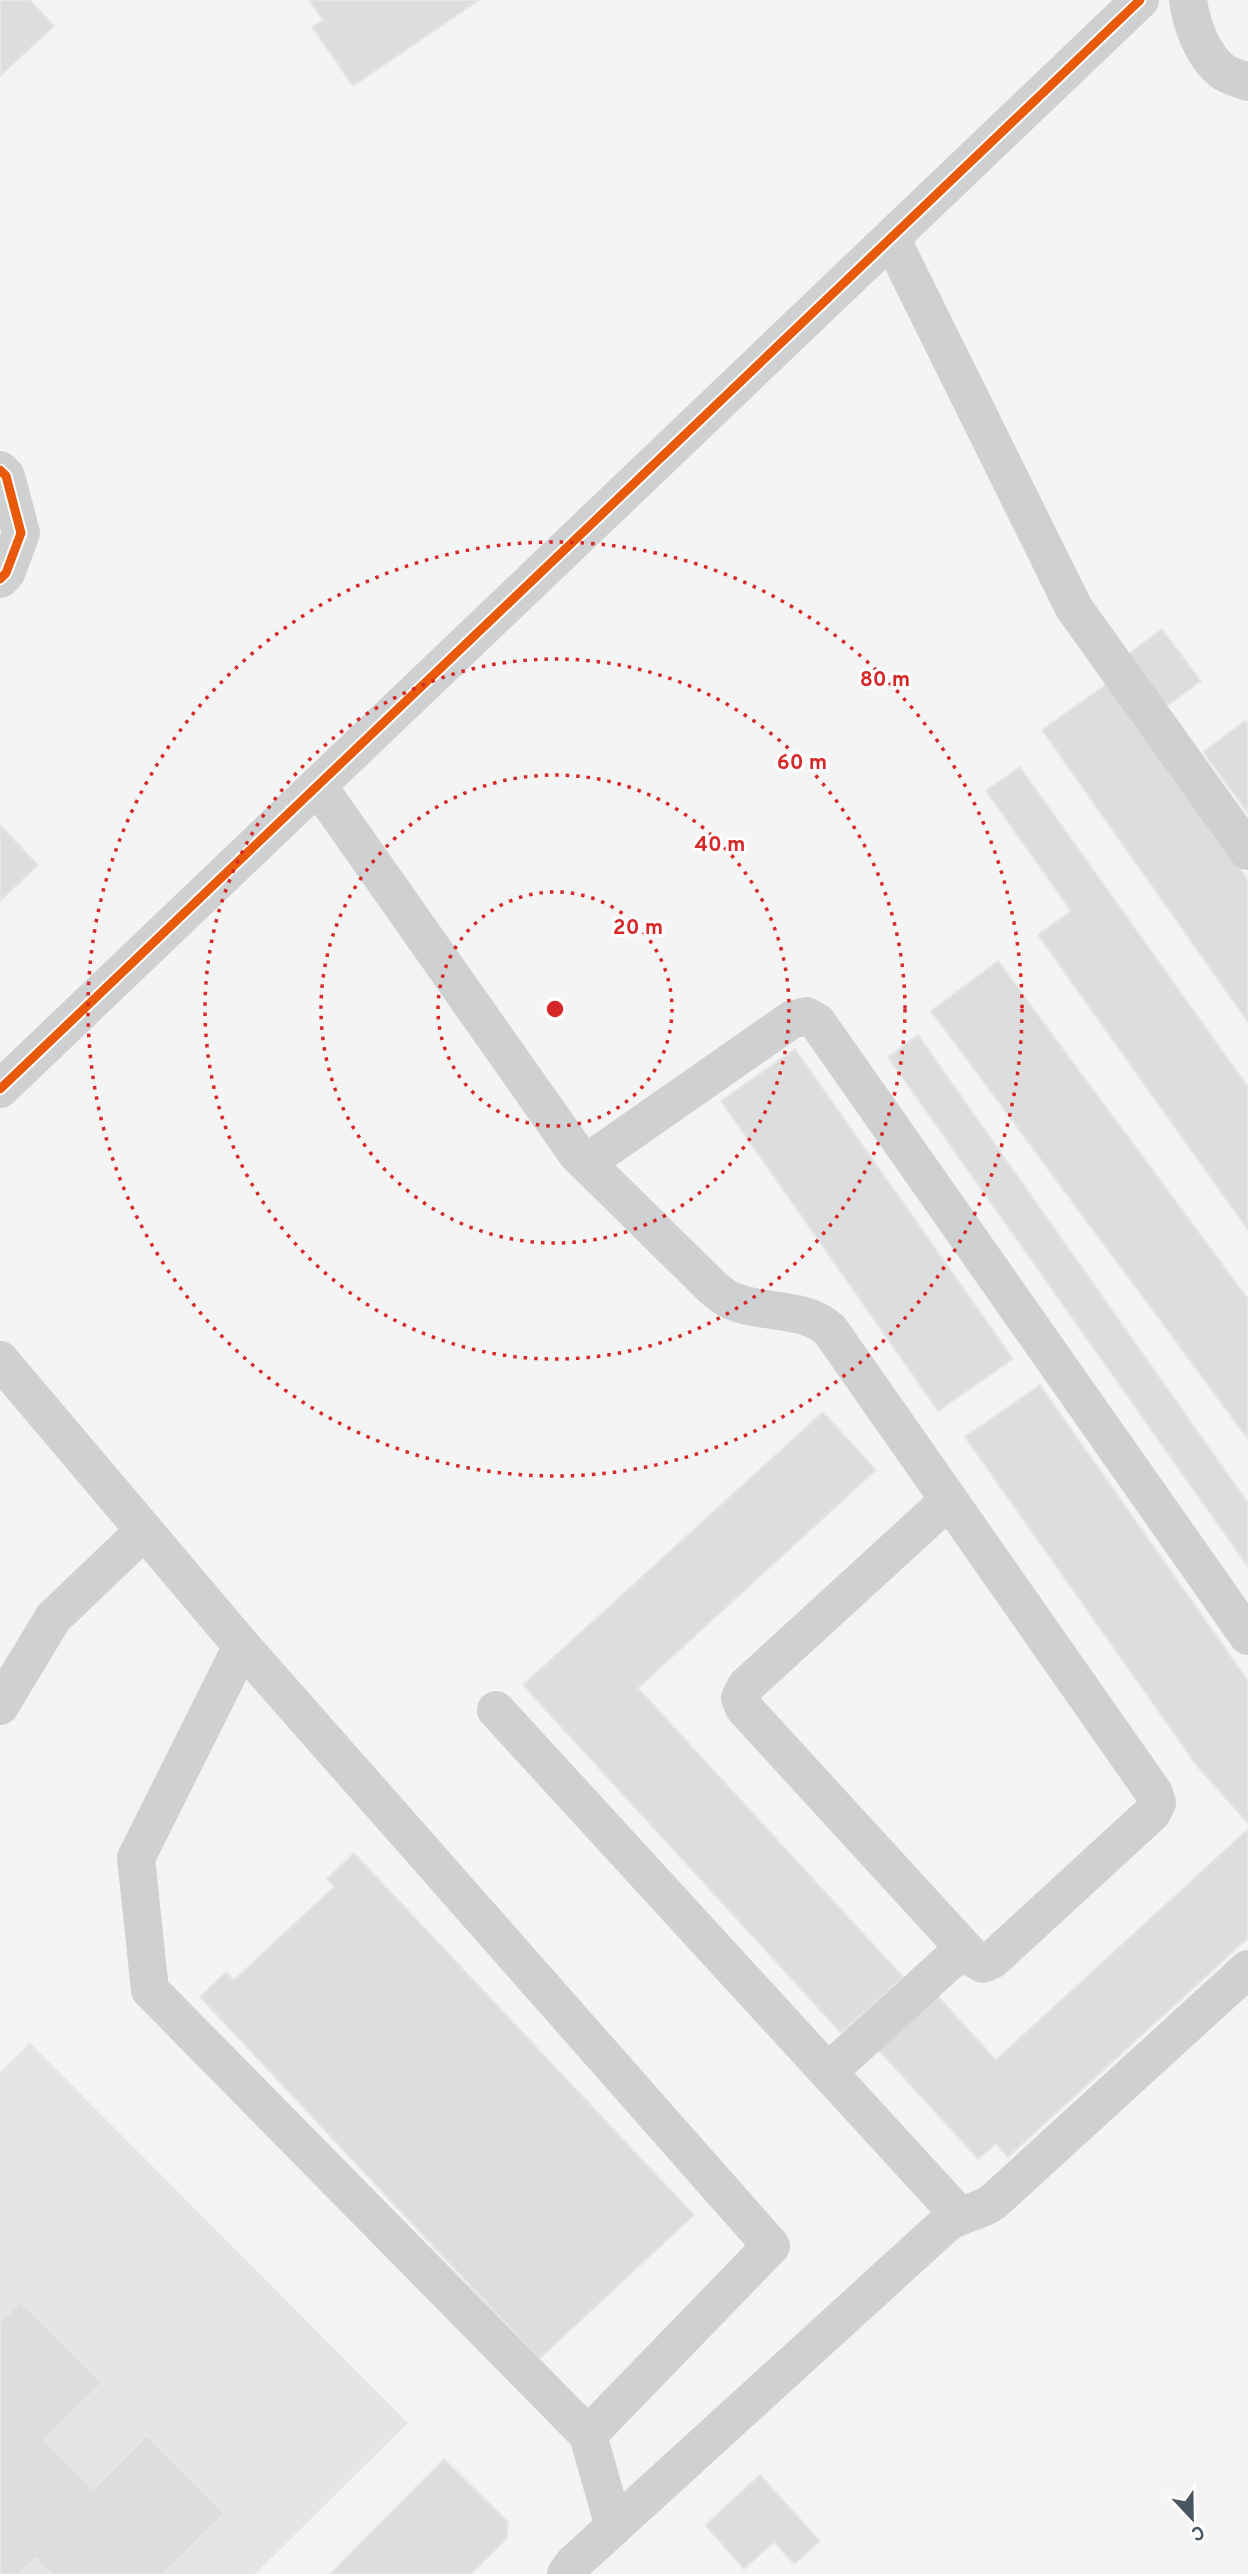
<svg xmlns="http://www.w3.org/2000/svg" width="1248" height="2574" viewBox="0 0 1248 2574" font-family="Overpass,sans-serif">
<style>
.education{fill:#e6e5e6}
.building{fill:#ddddde;stroke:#e5e6e7;stroke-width:2}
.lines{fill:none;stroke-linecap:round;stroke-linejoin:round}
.minor{stroke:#ced0d2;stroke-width:38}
.cycleway-casing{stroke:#fff;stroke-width:13}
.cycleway{stroke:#e8590c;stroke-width:9}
.ring{fill:none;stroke:#d62828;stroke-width:3.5;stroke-dasharray:3.5 7}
.centre{fill:#d62828;stroke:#fff;stroke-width:3.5}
.ring-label{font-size:21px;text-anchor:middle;font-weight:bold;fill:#d62828;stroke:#fff;stroke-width:6;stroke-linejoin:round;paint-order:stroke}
</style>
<rect width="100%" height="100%" fill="#f4f4f4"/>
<path class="education" d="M30 2043 408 2423 255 2574H0V2072Z"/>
<path class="building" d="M0 0H30L54 26 0 76Z
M309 0H479L353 86 312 27 323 20Z
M1162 629 1201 681 1165 707 1127 655Z
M1108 683 1248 880V1022L1042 730Z
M1245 721 1248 724V813L1203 752Z
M1020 767 1248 1087V1230L1038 935 1071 911 986 791Z
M0 825 38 865 0 901Z
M998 961 1248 1299V1439L931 1011Z
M918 1035 1248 1503V1567L888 1057Z
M795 1049 1013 1359 938 1411 721 1101Z
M1040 1385 1248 1681V1823L1197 1766 965 1437Z
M823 1412 876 1470 638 1688 903 1977 841 2033 523 1685Z
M1248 1829V1938L1008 2157 996 2144 978 2159 874 2045 933 1991 996 2060Z
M354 1853 694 2215 539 2359 200 1997 226 1972 234 1980 334 1887 327 1879Z
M21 2302 102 2383 44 2440 93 2489 147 2435 224 2513 163 2574H51L35 2558 19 2574H0V2322Z
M444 2459 508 2522 507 2538 471 2574H330Z
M760 2475 820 2541 794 2564 774 2542 744 2569 705 2525Z"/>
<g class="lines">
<path class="minor" d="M1188 0C1191 23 1202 55 1222 71 1229 76 1240 79 1248 82
M891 238 1074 608 1248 851
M0 470 6 476 21 533 6 573 0 579
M318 786 577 1154 712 1287C717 1291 723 1297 730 1300 762 1315 802 1305 830 1330L1154 1793 1157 1803 1152 1813 992 1960 983 1964 974 1959 744 1708 740 1698 746 1686 949 1500
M0 1089 1140 0
M586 1163 791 1020 806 1016 817 1022 1248 1636
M0 1360 242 1646 771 2246 588 2435 150 1990 136 1858 242 1646
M0 1706 53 1618 144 1531
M496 1710 959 2215
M828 2072 964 1948
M588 2435 614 2527
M566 2574 574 2563 948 2222C963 2213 979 2212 993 2202L1248 1969"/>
<defs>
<path id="cycleway" d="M0 470 6 476 21 533 6 573 0 579
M0 1089 1140 0"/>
</defs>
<use href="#cycleway" class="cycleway-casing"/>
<use href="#cycleway" class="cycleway"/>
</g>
<g class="ring">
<circle cx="555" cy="1009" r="117"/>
<circle cx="555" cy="1009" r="234"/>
<circle cx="555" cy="1009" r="350"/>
<circle cx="555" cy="1009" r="467"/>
</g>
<circle cx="555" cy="1009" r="10" class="centre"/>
<g class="ring-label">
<text x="885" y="686">80 m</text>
<text x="802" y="769">60 m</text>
<text x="720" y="851">40 m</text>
<text x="638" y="934">20 m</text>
</g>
<g transform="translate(1192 2518) rotate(158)" stroke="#ffffff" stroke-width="5" paint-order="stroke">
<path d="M0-5L12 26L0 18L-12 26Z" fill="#4a5661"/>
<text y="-10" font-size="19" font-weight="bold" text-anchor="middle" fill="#4a5661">С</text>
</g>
</svg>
